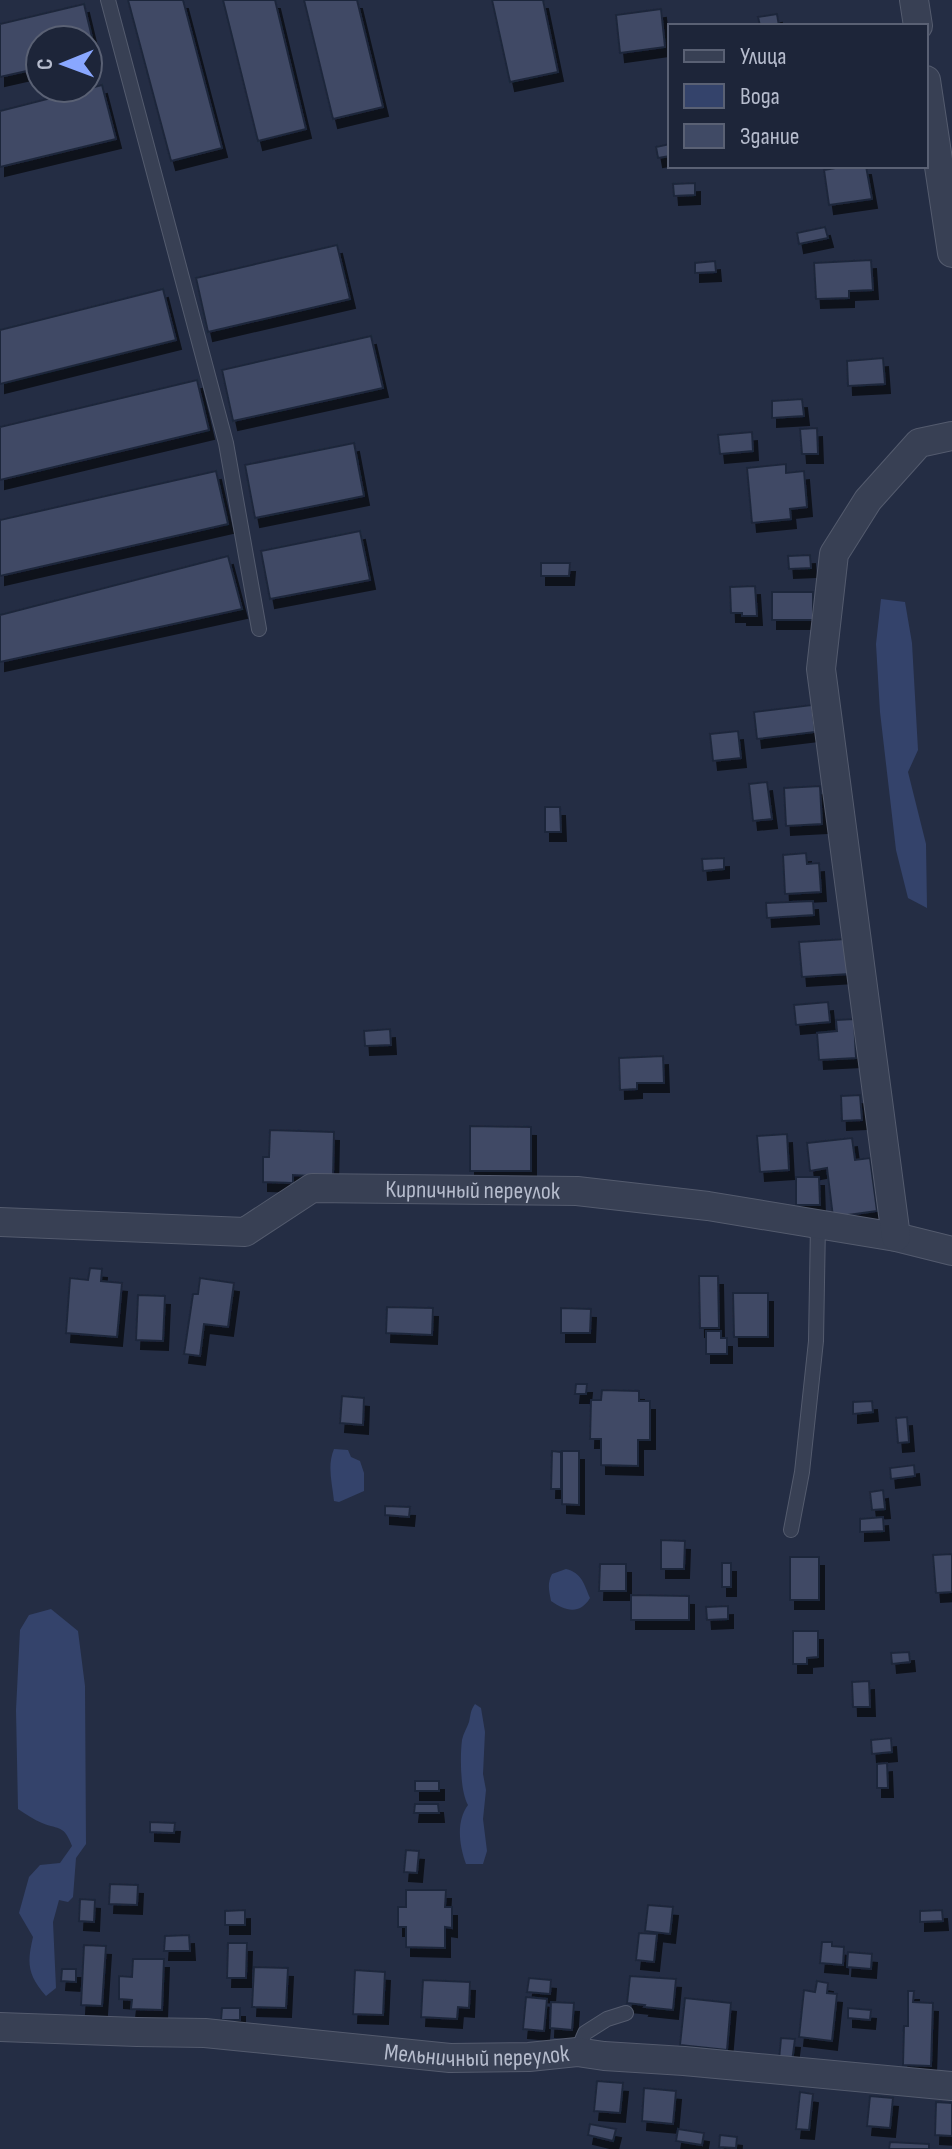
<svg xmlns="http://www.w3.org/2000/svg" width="952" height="2149" viewBox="0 0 952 2149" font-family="'Sofia Sans Condensed',sans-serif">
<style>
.water{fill:#34436b}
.building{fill:#404a65;stroke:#1f273b;stroke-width:2;filter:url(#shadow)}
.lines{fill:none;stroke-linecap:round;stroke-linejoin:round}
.service-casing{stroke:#545b6e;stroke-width:16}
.minor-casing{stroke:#545b6e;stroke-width:30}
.service{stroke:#384054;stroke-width:14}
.minor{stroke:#384054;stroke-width:28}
.labels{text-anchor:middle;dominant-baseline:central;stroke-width:8;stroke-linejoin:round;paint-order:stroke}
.street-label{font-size:24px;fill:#b6bccd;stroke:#1d2539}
</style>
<defs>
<filter id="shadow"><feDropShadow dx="5" dy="9" stdDeviation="0" flood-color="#0009"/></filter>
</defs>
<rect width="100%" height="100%" fill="#242d44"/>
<path class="water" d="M881 599 905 602 912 643 918 750 908 772 926 844 927 908 908 898 896 850 880 712 876 644Z
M334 1449 348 1450 351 1457 360 1461 364 1473V1491L339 1502 334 1501C332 1482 327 1466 334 1449Z
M566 1569C582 1573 584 1584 590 1598 580 1615 565 1611 551 1601 549 1590 547 1584 552 1574Z
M51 1609 78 1631 85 1686 86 1844 76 1858 73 1897 68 1902 59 1900 53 1922 56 1988 46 1996C27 1974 27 1963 33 1937L19 1913 29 1877 40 1865 60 1863 72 1846C64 1825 60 1830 42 1823 34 1820 26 1814 18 1809L16 1710 20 1630 29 1615Z
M475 1704 481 1708 485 1732 483 1774 486 1790 483 1819 487 1851 483 1864H466C459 1845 456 1821 468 1805 460 1791 460 1756 462 1740 463 1734 467 1728 469 1722 471 1714 470 1711 475 1704Z"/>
<path class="building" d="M128 0H183L222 148 171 161Z
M223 0H275L306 129 258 141Z
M304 0H357L383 107 333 119Z
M492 0H543L558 72 510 82Z
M84 4 96 54 88 56V40H40V68L0 77V24Z
M661 9 665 47 620 53 616 15Z
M777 14 779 26H760L758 17Z
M102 85 116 139 0 167V111Z
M670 144V156L658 158 656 147Z
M847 166H866L872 199 829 205 824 170Z
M695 183V195L674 196 673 184Z
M825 227 828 238 799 244 797 233Z
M337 245 350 299 208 332 196 278Z
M871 260 873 290 849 291V298L816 299 814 263Z
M715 261 716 272 695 273V263Z
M163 289 176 340 0 384V330Z
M371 336 383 388 233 421 222 370Z
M883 358 885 384 848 386 847 361Z
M197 380 209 430 0 480V427Z
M802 399 804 416 772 418V401Z
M817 428 818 454H802L800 429Z
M752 432 753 451 720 454 718 435Z
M354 443 364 496 255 518 245 465Z
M786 464V473L804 471 807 507 790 509 791 519 752 523 747 468Z
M216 471 228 524 0 576V520Z
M360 531 370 580 270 599 261 551Z
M810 555 811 568 789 569 788 556Z
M228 556 242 609 0 662V615Z
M541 563H570L569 576H541Z
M755 586 757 616H742V613H731L730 587Z
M772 592H813V620H772Z
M812 705 815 732 757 739 754 712Z
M738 731 741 758 713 761 710 734Z
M767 782 772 819 753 821 749 784Z
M820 786 822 824 786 826 784 788Z
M545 807H560L561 832H545Z
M806 853 807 864 819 863 821 892 785 894 783 855Z
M724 858V869L703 871 702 859Z
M813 901 814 915 767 918 766 903Z
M846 939 849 974 802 977 799 942Z
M828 1002 830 1022 796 1025 794 1005Z
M854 1019 856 1058 819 1060 817 1033 837 1031 836 1020Z
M390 1029 391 1045 365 1046 364 1031Z
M663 1056 664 1083H637V1089L620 1090 619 1058Z
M860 1095 862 1120 842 1121 841 1096Z
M470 1126 531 1127V1171H470Z
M270 1130 334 1132 333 1177 293 1175V1183L263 1182V1157H269Z
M787 1134 789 1170 760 1172 757 1136Z
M852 1138 855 1160 870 1158 877 1211 833 1217 827 1168 810 1171 807 1143Z
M796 1177H819L820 1205H796Z
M90 1268 102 1269 101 1281 122 1283 117 1337 66 1333 70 1278 88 1280Z
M699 1276H718L719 1328H700Z
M200 1278 234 1283 228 1327 204 1324 200 1356 184 1354 193 1294H198Z
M733 1293H768V1337H734Z
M138 1295 165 1296 163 1341 136 1340Z
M387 1307 433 1308 432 1335 386 1333Z
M561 1308 591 1309 590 1333H561Z
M706 1331H721V1338H727V1354H706Z
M576 1384H587L586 1394H575Z
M602 1390 639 1391V1401H650V1440H638V1466L601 1465V1439H590L591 1400H601Z
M342 1396 364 1398 363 1425 340 1423Z
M872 1401 873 1412 853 1414V1402Z
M907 1417 909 1442 898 1443 896 1418Z
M552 1451 561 1452V1489H551Z
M562 1451H579V1505L562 1504Z
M914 1465 915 1476 891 1479 890 1468Z
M883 1490 885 1509 872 1510 870 1492Z
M385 1506 410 1507 409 1517 385 1515Z
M883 1517 884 1531 860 1532V1519Z
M661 1540 685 1541 684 1569H661Z
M952 1554V1592L936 1593 933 1555Z
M790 1557H819V1600H790Z
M722 1563H731V1587H722Z
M600 1564H626V1591H599Z
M631 1595 689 1596V1620H631Z
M728 1606V1619L707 1620 706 1607Z
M793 1631H818V1657L807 1658V1664H793Z
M909 1652 910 1662 892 1664 891 1653Z
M869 1681 870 1707H853L852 1682Z
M891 1738 892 1752 872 1754 871 1740Z
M887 1763 888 1788H877V1764Z
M415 1781H439V1791H415Z
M415 1804H438L439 1813H414Z
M150 1822 175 1823 174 1833 150 1832Z
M406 1850 419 1851 417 1873 404 1872Z
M110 1884 138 1885 137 1905 109 1904Z
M406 1890H446L445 1907H452V1928L445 1927V1948L406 1947V1927H398V1907H406Z
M80 1899 95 1900 94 1922 79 1921Z
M648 1905 673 1907 670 1934 645 1931Z
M245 1910V1925H225V1911Z
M942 1910 943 1921 920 1922V1911Z
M639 1933 657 1934 654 1962 636 1960Z
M189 1935 190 1951H164L165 1936Z
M822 1942H832V1946L844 1947 843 1965 820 1963Z
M228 1943H247L246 1978H227Z
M84 1945 106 1946 102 2006 81 2005Z
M848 1952 872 1954 871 1969 847 1967Z
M133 1959H164L162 2010 131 2009 132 2000 119 1999V1976L132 1977Z
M254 1967 288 1968 286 2008 252 2007Z
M62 1969H76V1982L61 1981Z
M355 1970 385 1972 383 2015 353 2014Z
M630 1976 676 1979 673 2010 644 2007 645 2005 627 2003Z
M529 1978 551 1980 550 1994 527 1992Z
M423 1980 470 1982 469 2008 458 2007 457 2019 421 2017Z
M817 1981 828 1983 827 1993 837 1994 832 2041 799 2037 804 1990 815 1992Z
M908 1991H914L913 2002 933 2003 931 2066 903 2065 904 2026H908Z
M526 1997 547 1999 544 2031 523 2029Z
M685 1998 731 2003 727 2050 680 2045Z
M551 2002 574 2003 572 2030 550 2028Z
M222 2008H240V2020H221Z
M848 2008 871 2010 870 2020 848 2018Z
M781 2038 795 2039 792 2062 779 2060Z
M597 2081 623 2083 620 2113 594 2111Z
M644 2088 676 2091 673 2124 642 2121Z
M800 2092 813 2094 809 2130 796 2129Z
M870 2096 893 2098 890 2128 867 2126Z
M936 2102 952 2103V2136L935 2135Z
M590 2124 616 2129 613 2141 588 2135Z
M678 2129 704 2133 702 2145 676 2141Z
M720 2135 737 2137 736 2148 719 2147Z
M890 2142 929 2144V2149H889Z"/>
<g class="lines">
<defs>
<path id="service" d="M108 0 226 443 259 629
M791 1530 802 1472 816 1341 818 1224
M577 2052 585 2033 607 2019 626 2013"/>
<g id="minor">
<path d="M914 0 918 26"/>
<path d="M926 80 952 253"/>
<path id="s1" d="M0 1222 245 1232 312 1188 577 1191 708 1206 896 1237 952 1251"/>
<path d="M896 1237 821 669 834 554 868 500 919 443 952 436"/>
<path id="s2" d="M0 2027 137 2032 205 2033 450 2058 529 2057 577 2052 604 2056 684 2061 952 2086"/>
</g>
</defs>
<use href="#service" class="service-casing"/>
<use href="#minor" class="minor-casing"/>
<use href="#service" class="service"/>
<use href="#minor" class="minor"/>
</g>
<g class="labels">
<g class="street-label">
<text stroke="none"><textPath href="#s1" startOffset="486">Кирпичный переулок</textPath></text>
<text stroke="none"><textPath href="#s2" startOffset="478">Мельничный переулок</textPath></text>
</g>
</g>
<rect x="668" y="24" width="260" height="144" fill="#1d2539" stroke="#5a6174" stroke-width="2"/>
<rect x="684" y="50" width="40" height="12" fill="#384054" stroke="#5a6174" stroke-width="2"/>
<text x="740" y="64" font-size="24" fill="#b6bccd">Улица</text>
<rect x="684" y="84" width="40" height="24" fill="#34436b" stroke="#5a6174" stroke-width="2"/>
<text x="740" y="104" font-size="24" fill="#b6bccd">Вода</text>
<rect x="684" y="124" width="40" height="24" fill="#404a65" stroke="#5a6174" stroke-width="2"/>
<text x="740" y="144" font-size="24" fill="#b6bccd">Здание</text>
<g transform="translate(64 64) rotate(269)"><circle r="38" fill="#1d2539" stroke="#5a6174" stroke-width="2"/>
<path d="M0-6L14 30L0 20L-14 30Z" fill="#89a7ff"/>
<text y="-12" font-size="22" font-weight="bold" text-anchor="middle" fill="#b6bccd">С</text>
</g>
</svg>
